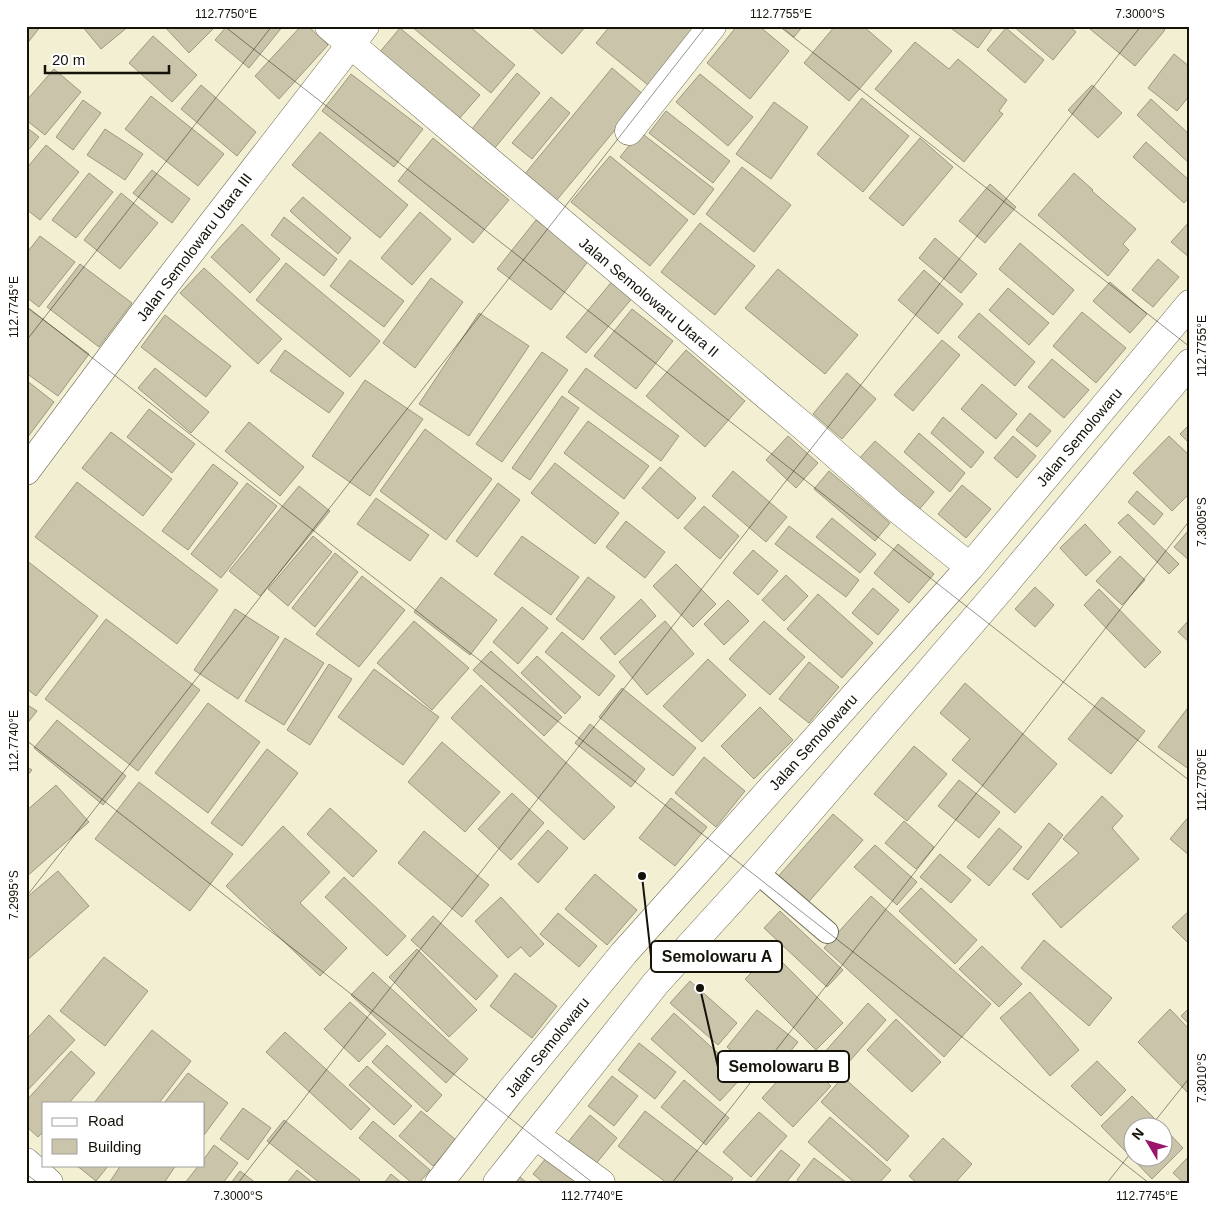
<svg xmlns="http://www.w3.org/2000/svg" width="1216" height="1209" viewBox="0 0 1216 1209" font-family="Arial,sans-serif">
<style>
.building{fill:#c9c4aa;stroke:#9d997f}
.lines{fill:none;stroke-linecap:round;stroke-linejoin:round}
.service-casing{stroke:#706c54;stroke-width:24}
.minor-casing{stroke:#706c54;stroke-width:29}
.secondary-casing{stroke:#706c54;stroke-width:29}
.service{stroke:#fff;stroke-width:22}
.minor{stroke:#fff;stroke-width:28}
.secondary{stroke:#fff;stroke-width:28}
.ticks{fill:none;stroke:#141209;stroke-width:1;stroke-opacity:0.45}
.labels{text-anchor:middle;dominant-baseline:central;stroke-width:5;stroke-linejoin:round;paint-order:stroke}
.street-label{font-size:15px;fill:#141209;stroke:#fff}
.leader{fill:none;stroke:#141209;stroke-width:2}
.callout-dot{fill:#141209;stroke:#fff;stroke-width:2}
.callout{fill:#fff;stroke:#141209;stroke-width:2}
.callout-label{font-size:16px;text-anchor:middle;font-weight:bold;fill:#141209}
.neatline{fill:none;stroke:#141209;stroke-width:2}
.ticks-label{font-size:12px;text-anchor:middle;fill:#141209}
</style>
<rect width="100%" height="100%" fill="#f3efd3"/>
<path class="building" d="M26 26H41L26 45Z
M82 26H129L101 49Z
M164 26H216L189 53Z
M227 26H283L249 68 215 40Z
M301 26H308L328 45 279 99 255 76Z
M411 26H469L515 65 491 93Z
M530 26H586L562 54Z
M610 26H697L648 85 596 43Z
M737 26H759L789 51 750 99 707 63Z
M781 26H803L794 37Z
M835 26H863L892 51 849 101 804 63Z
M948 26H994L978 48Z
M1013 26H1069L1076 32 1053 60Z
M1093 26H1160L1165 30 1135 66 1090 29Z
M400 28 480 95 458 120 379 53Z
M1006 28 1044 60 1025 83 987 50Z
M153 36 197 75 172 102 129 63Z
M915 42 949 69 958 59 1007 100 999 111 1003 114 964 162 875 89Z
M1174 54 1190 67V95L1177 111 1148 88Z
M612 68 644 95 556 201 524 175Z
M54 69 81 92 45 135 26 120V101Z
M517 73 540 93 494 149 471 130Z
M351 74 423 129 394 167 322 111Z
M700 74 753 117 728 146 676 102Z
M201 85 256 132 237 156 181 109Z
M1092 85 1122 113 1098 138 1068 110Z
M151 96 224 154 198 186 125 129Z
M551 97 570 113 532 159 512 143Z
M862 98 909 136 863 192 817 154Z
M1151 99 1190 135V164L1137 115Z
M83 100 101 113 73 150 56 137Z
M774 102 808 127 771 179 736 154Z
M666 111 730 161 713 183 649 133Z
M26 127 39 137 26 153Z
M105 129 143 154 125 180 87 155Z
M320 132 408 205 380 238 292 165Z
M640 132 714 189 694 215 620 157Z
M433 138 509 200 473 243 398 181Z
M920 138 953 167 903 226 869 198Z
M1146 142 1190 181V196L1184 203 1133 157Z
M46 145 79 172 40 220 26 209V169Z
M610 156 688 220 650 266 571 202Z
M742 167 791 205 754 252 706 214Z
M152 170 190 199 172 223 133 193Z
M89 173 113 192 76 238 52 220Z
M1074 173 1093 190 1092 191 1136 229 1123 244 1129 250 1108 276 1038 215Z
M990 184 1016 207 985 243 959 221Z
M121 193 158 223 120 269 84 240Z
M303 197 351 238 338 254 290 211Z
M420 212 451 239 412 285 381 258Z
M284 217 337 259 324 276 271 235Z
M536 220 589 260 551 310 497 269Z
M1190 221V258L1171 242Z
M700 223 755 266 715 315 661 272Z
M242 224 280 259 250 293 211 257Z
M40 236 75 262 39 307 26 297V254Z
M935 238 977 274 961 293 919 258Z
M1020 243 1074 290 1053 315 999 269Z
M1158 259 1179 277 1153 307 1132 290Z
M350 260 404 301 384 327 330 286Z
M286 263 380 341 350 377 256 300Z
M80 264 132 303 99 347 47 307Z
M204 268 282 339 258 364 180 293Z
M778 269 858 335 825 374 745 308Z
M924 270 963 304 938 334 898 300Z
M431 278 463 302 415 368 383 343Z
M614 279 634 296 586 353 566 337Z
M1110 282 1147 314 1130 333 1093 301Z
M1008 288 1049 323 1029 345 989 310Z
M26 307 89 354 58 396 26 373Z
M632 309 673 341 636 389 594 356Z
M1082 312 1126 348 1096 383 1053 346Z
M479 313 529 346 469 436 419 404Z
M979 313 1035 362 1015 386 958 337Z
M165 315 231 366 206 397 141 347Z
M942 340 960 355 913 411 894 395Z
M285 350 344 393 329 413 270 371Z
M686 350 745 401 705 447 646 396Z
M542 352 568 370 502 462 476 444Z
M1052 359 1089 390 1064 418 1028 387Z
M155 368 209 412 191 433 138 388Z
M586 368 679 436 661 461 568 392Z
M847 373 876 399 842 439 813 414Z
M26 380 54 402 27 438H26Z
M365 380 423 419 370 496 312 456Z
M982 384 1017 414 996 439 961 409Z
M562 396 579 408 530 480 512 468Z
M149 409 195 444 172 473 127 437Z
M1030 413 1051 431 1037 447 1016 430Z
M943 417 984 452 971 468 931 433Z
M588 421 649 466 624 499 564 453Z
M249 422 304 467 280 496 225 451Z
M1190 424V444L1180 434Z
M425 429 492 479 446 540 380 491Z
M111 432 172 479 143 516 82 468Z
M919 433 965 473 950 492 904 452Z
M788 436 818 463 796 488 766 460Z
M1013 436 1036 456 1017 478 994 458Z
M1169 436 1190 456V493L1172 511 1133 473Z
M875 441 934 492 918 511 858 460Z
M555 463 619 513 595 544 531 493Z
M213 464 238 483 188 550 162 531Z
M660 467 696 498 678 519 642 488Z
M733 471 787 517 766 542 712 496Z
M829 471 890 523 875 541 814 489Z
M77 482 218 590 177 644 35 537Z
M247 483 277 506 221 578 191 554Z
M498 483 520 500 477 557 456 541Z
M962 485 991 509 966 538 938 514Z
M299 486 330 511 260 596 229 571Z
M1137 491 1163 514 1154 525 1128 502Z
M376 498 429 535 410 561 357 524Z
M704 506 739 536 720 559 684 528Z
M1128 514 1179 564 1169 574 1118 523Z
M832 518 876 554 860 573 816 537Z
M626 521 665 552 645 578 606 547Z
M1085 524 1111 552 1086 576 1060 548Z
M789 526 859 580 846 597 775 544Z
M1188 531 1190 533V561L1174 547Z
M313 536 332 552 288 606 268 589Z
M522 536 579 577 551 615 494 574Z
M898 544 934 574 909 603 874 573Z
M753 550 778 571 758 595 733 573Z
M335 553 358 572 315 627 292 608Z
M1120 556 1145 580 1122 605 1096 581Z
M26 560 98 616 36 696 26 688Z
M676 564 716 604 693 627 653 586Z
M786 575 808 596 784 621 762 600Z
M362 576 405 610 359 667 316 634Z
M441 577 497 620 470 655 414 612Z
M588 577 615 597 583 640 556 619Z
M1035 587 1054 605 1035 627 1015 609Z
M873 588 899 610 878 635 852 613Z
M1099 589 1161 652 1145 668 1084 605Z
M818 594 873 643 842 678 787 629Z
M641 599 656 616 615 655 600 638Z
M728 600 749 621 724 645 704 624Z
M522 607 548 628 518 664 493 642Z
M235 609 279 637 238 699 194 670Z
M106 619 200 690 138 771 45 699Z
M1190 619V643L1178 632Z
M414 621 469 668 432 710 377 663Z
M665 621 694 654 647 695 619 662Z
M764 621 805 657 770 695 729 659Z
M562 632 615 676 599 696 545 652Z
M285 638 324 663 284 725 245 701Z
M491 651 562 717 544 736 473 670Z
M537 656 581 697 565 714 521 673Z
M708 659 746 695 702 742 663 706Z
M809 662 839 687 809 723 779 699Z
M329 664 352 679 310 745 287 730Z
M374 669 439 717 403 765 338 717Z
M965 683 1057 764 1015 813 952 760 970 739 940 713Z
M481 685 615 807 584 840 451 718Z
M622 688 696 748 673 776 599 717Z
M1102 697 1145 731 1111 774 1068 739Z
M208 703 260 742 208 813 155 773Z
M26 704 37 711 26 725Z
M1190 705V770L1158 747Z
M760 707 793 740 754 779 721 746Z
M57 720 126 776 103 805 34 748Z
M590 724 645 769 631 787 575 743Z
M442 742 500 792 465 832 408 782Z
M914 746 947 774 907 821 874 794Z
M267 749 298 773 242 846 211 823Z
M704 757 745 791 716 827 675 793Z
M26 766 32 770 26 777Z
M959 780 1000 812 979 838 938 806Z
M139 782 233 854 190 911 95 839Z
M56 785 89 822 26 877V811Z
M512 793 544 823 511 860 478 829Z
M1102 796 1123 816 1112 828 1139 859 1061 928 1032 894 1079 853 1063 839Z
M671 798 707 827 675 866 639 838Z
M330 808 377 851 353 877 307 834Z
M833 814 863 840 805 906 775 880Z
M1190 815V856L1170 839Z
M904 821 934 847 916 869 885 843Z
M1049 823 1063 835 1028 880 1013 869Z
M283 826 330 872 300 903 347 948 320 976 226 886Z
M999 828 1022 847 989 886 967 867Z
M548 830 568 848 538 883 518 864Z
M424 831 489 885 462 917 398 863Z
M875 845 917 882 897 905 854 867Z
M940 854 971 880 951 903 920 877Z
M58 871 89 906 26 961V898Z
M595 874 637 910 607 945 565 909Z
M344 877 406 936 387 956 325 897Z
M921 888 977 940 955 964 899 911Z
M871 896 991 1004 944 1057 824 948Z
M501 897 544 944 530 957 521 947 508 958 475 921Z
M1190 910V945L1172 927Z
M780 911 843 970 827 987 764 928Z
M558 913 597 946 579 967 540 934Z
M433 916 498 976 476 1000 411 940Z
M1044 940 1112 998 1089 1026 1021 968Z
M982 946 1022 984 999 1007 959 969Z
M417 949 477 1010 449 1037 389 977Z
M772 952 843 1023 816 1050 745 979Z
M104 957 148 991 105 1046 60 1011Z
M373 972 468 1059 446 1083 351 995Z
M515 973 557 1006 532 1038 490 1006Z
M690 981 737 1023 718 1045 670 1003Z
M1030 992 1079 1050 1050 1076 1000 1018Z
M350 1002 386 1034 359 1062 324 1029Z
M868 1003 886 1020 840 1072 822 1055Z
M1190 1007V1025L1181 1016Z
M1170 1009 1190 1030V1095L1138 1042Z
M757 1010 798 1042 767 1080 727 1047Z
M674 1013 743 1076 720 1101 651 1039Z
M49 1015 75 1040 26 1092V1040Z
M896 1019 941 1062 912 1092 867 1050Z
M152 1030 191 1061 159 1103H94Z
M285 1032 370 1109 351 1130 266 1052Z
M639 1043 676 1072 655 1099 618 1070Z
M387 1045 442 1095 427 1112 372 1062Z
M71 1051 95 1073 69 1103H44V1131L38 1137 26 1126V1101Z
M800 1056 831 1086 793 1127 762 1098Z
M1097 1061 1126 1090 1101 1116 1071 1086Z
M367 1066 412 1106 394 1125 349 1085Z
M188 1073 228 1103 204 1135V1103H164Z
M612 1076 638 1096 614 1126 588 1106Z
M843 1077 909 1136 887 1161 821 1102Z
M684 1080 729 1118 706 1145 661 1107Z
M1132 1096 1162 1126H1134V1156H1164V1128L1183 1148 1152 1179 1101 1126Z
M243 1108 271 1128 248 1160 220 1139Z
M421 1111 456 1140 433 1166 399 1136Z
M645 1111 733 1178 730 1183H667L618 1146Z
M759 1112 787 1136 751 1177 723 1152Z
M590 1115 617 1138 595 1165 568 1142Z
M830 1117 891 1170 879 1183H855L808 1142Z
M284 1120 360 1180 357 1183H320L267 1141Z
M373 1121 430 1170 419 1183H412L359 1138Z
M943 1138 972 1164 955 1183H917L909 1176Z
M214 1145 238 1163 223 1183H185L199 1165H204V1159Z
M781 1150 800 1165 786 1183H759L756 1181Z
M551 1152 588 1183H544L533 1174Z
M1190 1155V1183H1184L1173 1173Z
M814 1158 847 1183H801L797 1180Z
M76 1165H109L96 1181Z
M121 1165H176L164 1183H109Z
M297 1170 313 1183H287Z
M240 1171 256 1183H231Z
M391 1174 402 1183H384Z
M520 1177 527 1183H515Z"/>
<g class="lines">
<defs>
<path id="service" d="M757 872 827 932"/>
<path id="minor" d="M329 26 810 432 895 507 970 567
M629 131 712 26
M26 471 161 290 365 26
M535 1135 601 1183
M26 1162 49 1183"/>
<path id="secondary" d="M439 1183 509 1093 624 953 970 567 1190 304
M497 1183 656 983 757 872 1003 586 1190 363"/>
</defs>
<use href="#service" class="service-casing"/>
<use href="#minor" class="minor-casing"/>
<use href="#secondary" class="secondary-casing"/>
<use href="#service" class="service"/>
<use href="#minor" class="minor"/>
<use href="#secondary" class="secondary"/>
</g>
<path class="ticks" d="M224 26 1190 781M779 26 1190 347M26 306 1149 1183M26 341 272 26M26 740 593 1183M26 897 706 26M1151 1126 1190 1077M26 1174 38 1183M238 1183 1141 26M672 1183 1190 520M1107 1183 1134 1149"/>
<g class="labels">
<g class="street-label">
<text transform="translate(194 247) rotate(-53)">Jalan Semolowaru Utara III</text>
<text transform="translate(649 297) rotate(40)">Jalan Semolowaru Utara II</text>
<text transform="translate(1079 437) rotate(-50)">Jalan Semolowaru</text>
<text transform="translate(813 742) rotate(-48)">Jalan Semolowaru</text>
<text transform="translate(547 1047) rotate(-51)">Jalan Semolowaru</text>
</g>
</g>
<path class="leader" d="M642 876L651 956M700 988L718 1067"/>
<g class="callout-dot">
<circle cx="642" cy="876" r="5"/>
<circle cx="700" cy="988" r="5"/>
</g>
<g class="callout">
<rect x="651" y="941" width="131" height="31" rx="5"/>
<rect x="718" y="1051" width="131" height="31" rx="5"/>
</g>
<g class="callout-label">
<text x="717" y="962">Semolowaru A</text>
<text x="784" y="1072">Semolowaru B</text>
</g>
<rect width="1216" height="1209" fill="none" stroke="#ffffff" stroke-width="55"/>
<rect x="42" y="1102" width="162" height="65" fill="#ffffff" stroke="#a1a09d"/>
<rect x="52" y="1118" width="25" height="8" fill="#ffffff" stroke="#a1a09d"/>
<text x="88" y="1126" font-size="15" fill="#141209">Road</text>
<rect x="52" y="1139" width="25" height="15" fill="#c9c4aa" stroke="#a1a09d"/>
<text x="88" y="1152" font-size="15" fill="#141209">Building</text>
<g transform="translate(1148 1142) rotate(308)"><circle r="24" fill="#ffffff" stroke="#a1a09d"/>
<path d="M0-4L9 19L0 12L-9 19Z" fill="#9a166a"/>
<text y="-8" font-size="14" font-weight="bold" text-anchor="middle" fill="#141209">N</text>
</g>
<path d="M45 65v8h124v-8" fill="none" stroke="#141209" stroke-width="2.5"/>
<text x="52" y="65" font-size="15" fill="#141209" stroke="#ffffff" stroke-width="4" paint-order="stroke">20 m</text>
<rect x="28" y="28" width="1160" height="1154" class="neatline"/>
<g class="ticks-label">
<text x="226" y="18">112.7750°E</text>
<text x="781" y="18">112.7755°E</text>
<text x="1140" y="18">7.3000°S</text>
<text transform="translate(14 307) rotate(-90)" y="4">112.7745°E</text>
<text transform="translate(1202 346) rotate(-90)" y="4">112.7755°E</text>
<text transform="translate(1202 522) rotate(-90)" y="4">7.3005°S</text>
<text transform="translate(14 741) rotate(-90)" y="4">112.7740°E</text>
<text transform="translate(1202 780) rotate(-90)" y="4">112.7750°E</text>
<text transform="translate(14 895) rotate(-90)" y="4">7.2995°S</text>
<text transform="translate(1202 1078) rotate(-90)" y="4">7.3010°S</text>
<text x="238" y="1200">7.3000°S</text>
<text x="592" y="1200">112.7740°E</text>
<text x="1147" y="1200">112.7745°E</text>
</g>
</svg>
